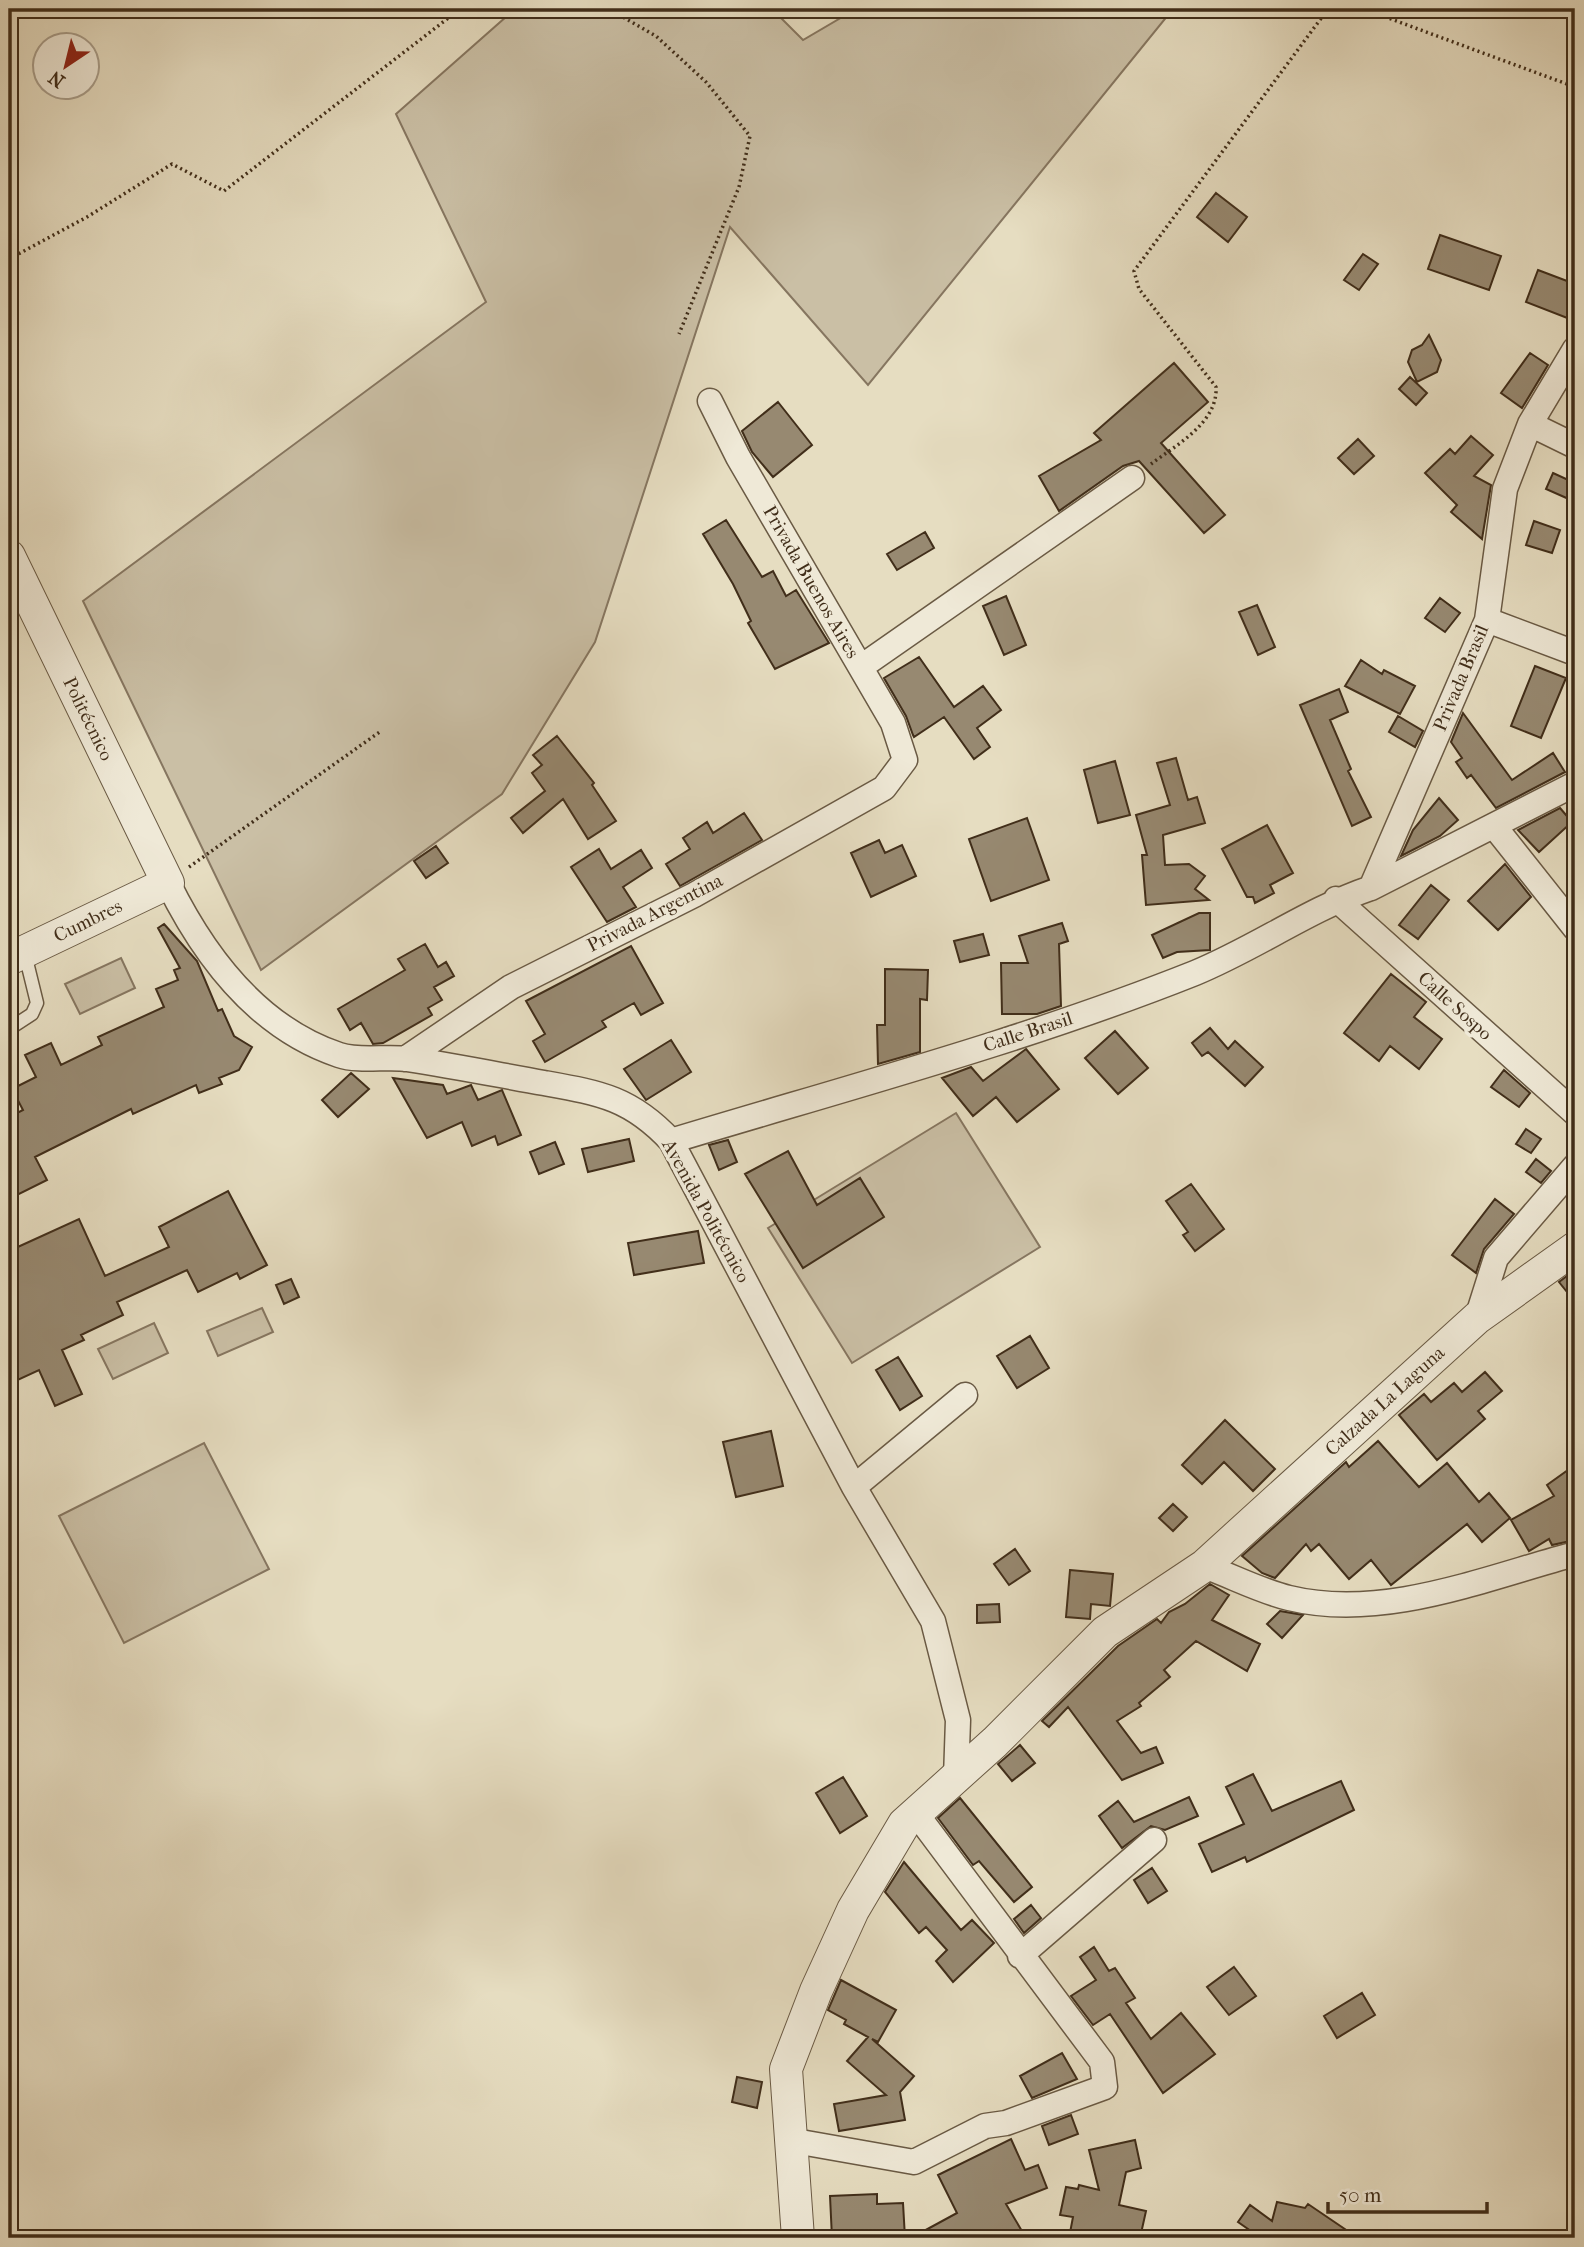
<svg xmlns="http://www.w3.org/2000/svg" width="1584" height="2247" viewBox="0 0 1584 2247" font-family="'IM FELL French Canon',serif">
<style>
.green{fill:#cabfa5;stroke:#867660;stroke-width:2}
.building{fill:#978971;stroke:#412e1a;stroke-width:2}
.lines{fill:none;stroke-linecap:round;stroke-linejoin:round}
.service-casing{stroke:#6a5a44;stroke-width:15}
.minor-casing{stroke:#6a5a44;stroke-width:27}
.tertiary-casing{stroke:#6a5a44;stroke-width:34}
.path{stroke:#412e1a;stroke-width:3.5;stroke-dasharray:2 3.5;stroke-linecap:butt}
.service{stroke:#efe9d7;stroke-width:12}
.minor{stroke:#efe9d7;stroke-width:24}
.tertiary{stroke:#efe9d7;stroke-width:32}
.labels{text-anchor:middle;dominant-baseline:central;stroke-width:7;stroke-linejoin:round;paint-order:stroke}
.street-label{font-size:19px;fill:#412e1a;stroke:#efe9d7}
</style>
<rect width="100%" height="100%" fill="#e6ddc1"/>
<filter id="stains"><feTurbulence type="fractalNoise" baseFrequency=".00286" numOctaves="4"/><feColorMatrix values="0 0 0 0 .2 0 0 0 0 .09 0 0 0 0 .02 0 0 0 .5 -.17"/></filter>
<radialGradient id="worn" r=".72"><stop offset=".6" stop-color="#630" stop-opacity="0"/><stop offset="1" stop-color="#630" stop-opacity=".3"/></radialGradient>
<path class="green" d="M515 9H772L803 40 856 9H1173L868 385 730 227 595 642 502 794 261 970 83 601 486 302 396 114Z
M121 958 135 988 80 1014 65 984Z
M956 1113 1040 1247 852 1363 768 1228Z
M262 1308 273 1332 218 1356 207 1331Z
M154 1323 168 1353 113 1379 98 1349Z
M204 1443 269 1569 124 1643 59 1516Z"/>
<path class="building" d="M1216 193 1247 217 1228 242 1197 217Z
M1440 235 1501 256 1489 290 1428 269Z
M1363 254 1378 264 1359 290 1344 280Z
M1538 270 1575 284V321L1526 302Z
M1429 335 1441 360 1437 372 1417 382 1408 362 1412 350 1422 345Z
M1530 353 1548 365 1522 408 1501 393Z
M1174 363 1208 402 1161 443 1225 515 1204 533 1139 461 1123 466 1059 511 1039 476 1101 440 1094 433Z
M1410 377 1427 393 1416 405 1399 389Z
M778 402 812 445 773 477 752 452 742 431Z
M1471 436 1493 455 1474 476 1491 485 1482 539 1451 512 1457 505 1425 473 1450 449 1455 454Z
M1358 439 1374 456 1354 474 1338 458Z
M1553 473 1575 483 1571 500 1546 489Z
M726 520 762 577 773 571 786 596 796 590 829 643 775 669 748 623 751 621 733 584 703 534Z
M1534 521 1560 530 1552 553 1526 545Z
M925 532 934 548 897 570 887 554Z
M1006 596 1026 645 1004 655 983 606Z
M1440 598 1460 613 1445 632 1425 618Z
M1257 605 1275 647 1258 655 1239 612Z
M919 657 954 707 983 686 1001 710 977 728 990 747 974 759 944 717 914 737 913 735 906 716 884 678Z
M1361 660 1382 674 1384 670 1415 686 1400 714 1345 686Z
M1535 666 1566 678 1541 738 1511 726Z
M1339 689 1348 712 1330 720 1351 769 1348 771 1371 817 1352 826 1300 705Z
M1463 713 1512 780 1553 753 1565 772 1496 808 1471 775 1467 778 1456 762 1462 758 1451 742Z
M1398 716 1423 731 1415 747 1389 732Z
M557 736 594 783 592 785 616 821 588 839 563 799 523 833 511 818 545 791 532 773 542 765 533 755Z
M1176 758 1188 800 1197 797 1205 823 1163 835 1165 865 1189 864 1205 876 1195 889 1209 900 1146 905 1142 855H1147L1136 815 1170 805 1157 763Z
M1115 761 1130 815 1098 823 1084 770Z
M1439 798 1458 820 1440 836 1401 856 1413 830Z
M1560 808 1572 822 1539 852 1518 830Z
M744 813 762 840 680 886 666 864 690 849 683 838 707 822 713 833Z
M1027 818 1049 880 991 901 969 839Z
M1267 825 1293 873 1270 885 1274 893 1255 903 1253 897H1247L1222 849Z
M879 840 885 853 902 845 916 876 871 897 851 853Z
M436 846 448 863 426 878 414 861Z
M599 849 611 869 641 850 652 868 623 887 636 907 607 922 571 867Z
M1505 864 1531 897 1498 930 1468 901Z
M1431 885 1449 900 1418 939 1399 925Z
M1199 913H1210V950L1177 952 1163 958 1152 935Z
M1062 923 1068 941 1059 944 1061 1006 1037 1014H1002L1001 963H1028L1019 936Z
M164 924 197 961 218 1011 222 1009 234 1036 252 1047 239 1070 219 1078 222 1084 199 1093 196 1085 133 1114 131 1109 35 1157 47 1180 9 1199V1117L23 1110 12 1089 36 1077 25 1055 51 1043 61 1065 102 1045 98 1037 164 1007 156 989 178 980 174 970 180 968 158 928Z
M983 934 989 955 960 962 954 941Z
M425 944 438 967 446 962 454 976 434 987 442 1000 428 1008 432 1015 383 1043 373 1044 361 1023 350 1030 338 1009 405 970 398 959Z
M631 946 663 1003 641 1015 634 1003 602 1021 606 1027 545 1062 533 1041 545 1034 526 1001Z
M885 969 928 970 927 1000 920 999V1052L878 1064 877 1025H885Z
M1391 974 1426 1002 1414 1017 1442 1039 1419 1069 1390 1046 1379 1061 1344 1033Z
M1210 1028 1228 1049 1235 1041 1263 1067 1245 1086 1208 1052 1202 1056 1192 1043Z
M1115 1031 1148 1068 1118 1094 1085 1058Z
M671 1040 691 1072 646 1100 624 1069Z
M1026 1049 1059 1089 1017 1122 996 1097 973 1116 942 1078 971 1067 983 1081Z
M1504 1070 1530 1093 1519 1107 1491 1087Z
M351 1073 369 1089 338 1117 322 1100Z
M393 1078 443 1085 447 1094 471 1085 478 1100 502 1090 521 1135 498 1145 495 1136 472 1146 462 1122 427 1138Z
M1526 1129 1541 1139 1531 1153 1516 1144Z
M629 1139 634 1161 588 1172 582 1149Z
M728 1140 737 1162 719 1170 709 1145Z
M555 1142 564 1164 539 1174 530 1152Z
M788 1151 817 1205 860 1178 884 1217 803 1268 745 1174Z
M1536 1159 1551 1171 1541 1183 1526 1172Z
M1191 1184 1224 1229 1195 1251 1183 1235 1188 1232 1166 1201Z
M228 1191 267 1265 240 1279 237 1273 198 1292 187 1270 117 1302 123 1315 81 1335 84 1340 62 1350 82 1394 55 1406 39 1370 9 1384V1251L79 1219 105 1276 169 1247 159 1227Z
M1495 1199 1514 1214 1484 1249 1476 1273 1452 1255Z
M698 1231 704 1263 634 1275 628 1243Z
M1575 1270V1302L1559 1282Z
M291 1279 299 1297 284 1304 276 1285Z
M1030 1336 1049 1368 1017 1388 997 1356Z
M898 1357 922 1396 900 1410 876 1370Z
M1485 1372 1502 1391 1478 1411 1485 1419 1437 1460 1399 1415 1424 1394 1431 1402 1454 1383 1462 1392Z
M1225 1420 1275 1469 1253 1491 1224 1462 1202 1484 1182 1465Z
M771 1431 783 1486 736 1497 723 1442Z
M1378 1441 1419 1487 1447 1463 1479 1502 1489 1493 1510 1518 1482 1542 1467 1524 1391 1585 1371 1560 1349 1579 1319 1544 1311 1551 1306 1544 1275 1578 1262 1573 1242 1556 1346 1462 1349 1467Z
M1575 1465V1540L1552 1545 1549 1539 1529 1551 1511 1520 1554 1496 1547 1485Z
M1173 1504 1187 1517 1173 1531 1159 1518Z
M1015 1549 1030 1571 1009 1585 994 1564Z
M1070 1570 1113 1574 1110 1606 1091 1604 1090 1619 1066 1617Z
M1210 1584 1229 1595 1212 1620 1260 1644 1247 1671 1196 1641 1164 1670 1170 1677 1139 1703 1141 1706 1117 1721 1141 1753 1156 1747 1163 1763 1122 1780 1068 1707 1049 1727 1042 1721 1118 1646 1157 1619 1161 1623 1169 1612 1185 1604Z
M999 1604 1000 1622 977 1623V1605Z
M1280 1611 1303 1615 1282 1638 1267 1624Z
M1020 1745 1035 1763 1012 1781 998 1764Z
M1253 1774 1272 1811 1341 1781 1354 1810 1247 1862 1245 1857 1212 1872 1199 1844 1244 1824 1226 1787Z
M843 1777 867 1816 840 1833 816 1793Z
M1189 1797 1198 1816 1165 1830 1151 1826 1122 1848 1099 1816 1118 1801 1134 1822Z
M960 1798 1032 1887 1014 1902 979 1861 973 1865 938 1818Z
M904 1862 961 1930 972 1920 994 1943 953 1982 936 1961 947 1950 926 1927 919 1933 885 1892Z
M1152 1868 1167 1891 1148 1903 1134 1880Z
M1031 1905 1041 1918 1024 1933 1014 1919Z
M1094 1947 1109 1971 1115 1968 1135 1998 1126 2003 1151 2039 1181 2013 1215 2054 1163 2093 1110 2014 1093 2025 1071 1996 1096 1980 1080 1957Z
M1234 1967 1256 1996 1229 2015 1207 1987Z
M841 1980 896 2010 878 2042 872 2039 914 2076 900 2092 905 2120 839 2131 834 2104 886 2095 847 2061 868 2037 844 2024 846 2020 828 2010Z
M1362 1993 1375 2015 1337 2038 1324 2016Z
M1062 2053 1077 2079 1032 2098 1020 2076Z
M737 2077 762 2082 757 2108 732 2102Z
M1071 2115 1078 2134 1049 2145 1042 2126Z
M1011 2139 1025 2170 1038 2165 1047 2188 1006 2204 1026 2238H911L957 2213 938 2175Z
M1135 2140 1141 2168 1126 2172 1119 2205 1146 2211 1140 2238H1069L1073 2217 1060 2215 1066 2187 1078 2189 1079 2185 1099 2190 1089 2150Z
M877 2194V2204L903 2203 905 2238H832L830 2196Z
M1277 2202 1305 2208 1308 2204 1358 2238H1261L1238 2222 1250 2205 1272 2221Z"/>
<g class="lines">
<defs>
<path id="service" d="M9 1029 32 1014 37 1003 25 954"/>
<path id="minor" d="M1530 424 1575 446
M1487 620 1575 653
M861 667 1132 478
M1494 826 1575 928
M168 883C204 956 258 1028 339 1055 360 1062 386 1056 408 1059 454 1066 499 1075 544 1083 600 1093 631 1098 671 1141L854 1487 933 1621 958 1720 956 1778
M1371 888 1487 620 1505 489 1530 424 1575 349
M1336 899 1575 1113
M405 1059 511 987 694 895 884 788 905 760 893 723 738 457 710 401
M671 1141C846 1088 1024 1041 1195 973 1256 948 1309 909 1371 888L1575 784
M1477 1318 1496 1258 1575 1166
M854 1487 965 1395
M1204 1566C1232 1576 1260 1591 1289 1598 1383 1621 1485 1578 1575 1554
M1020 1956 1154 1840
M789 2140 914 2162 985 2126 1006 2123 1105 2087 1102 2062 915 1812"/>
<path id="tertiary" d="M9 556 168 883 9 959
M798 2238 786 2069 816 1991 853 1910 904 1824 995 1742 1105 1632 1204 1566 1477 1318 1575 1248"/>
</defs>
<use href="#service" class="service-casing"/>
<use href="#minor" class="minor-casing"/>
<use href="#tertiary" class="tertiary-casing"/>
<path class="path" d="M609 9 656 36 706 82 750 136 739 187 679 334
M1364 9 1575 87
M9 259 87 217 172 164 224 191 460 9
M1151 464C1176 445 1218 423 1216 387L1139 289 1134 271 1328 9
M189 867 381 731"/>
<use href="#service" class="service"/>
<use href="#minor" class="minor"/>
<use href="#tertiary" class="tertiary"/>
</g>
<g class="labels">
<g class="street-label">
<text transform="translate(811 582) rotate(60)">Privada Buenos Aires</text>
<text transform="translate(1461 678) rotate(-67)">Privada Brasil</text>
<text transform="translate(88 719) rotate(64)">Politécnico</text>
<text transform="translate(655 913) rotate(-27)">Privada Argentina</text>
<text transform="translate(88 921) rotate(-26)">Cumbres</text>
<text transform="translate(1455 1006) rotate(42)">Calle Sospo</text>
<text transform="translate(1028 1032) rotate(-18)">Calle Brasil</text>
<text transform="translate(706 1211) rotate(61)">Avenida Politécnico</text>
<text transform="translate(1385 1401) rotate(-42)">Calzada La Laguna</text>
</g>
</g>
<rect width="1584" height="2247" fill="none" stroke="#e6ddc1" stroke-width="35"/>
<rect x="10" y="10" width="1563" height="2226" fill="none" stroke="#412e1a" stroke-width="3.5"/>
<rect x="18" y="18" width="1549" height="2212" fill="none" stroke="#412e1a" stroke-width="2"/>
<g transform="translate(66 66) rotate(215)"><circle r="33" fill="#efe9d7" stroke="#a99e8b" stroke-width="2"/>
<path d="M0-5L12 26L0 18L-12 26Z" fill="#8f2418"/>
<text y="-10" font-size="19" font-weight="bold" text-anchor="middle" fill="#412e1a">N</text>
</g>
<path d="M1328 2202v10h159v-10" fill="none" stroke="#412e1a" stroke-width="3.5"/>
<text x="1339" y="2202" font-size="21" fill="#412e1a" stroke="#efe9d7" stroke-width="5" paint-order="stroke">50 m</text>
<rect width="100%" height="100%" filter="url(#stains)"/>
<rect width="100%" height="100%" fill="url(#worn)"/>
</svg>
